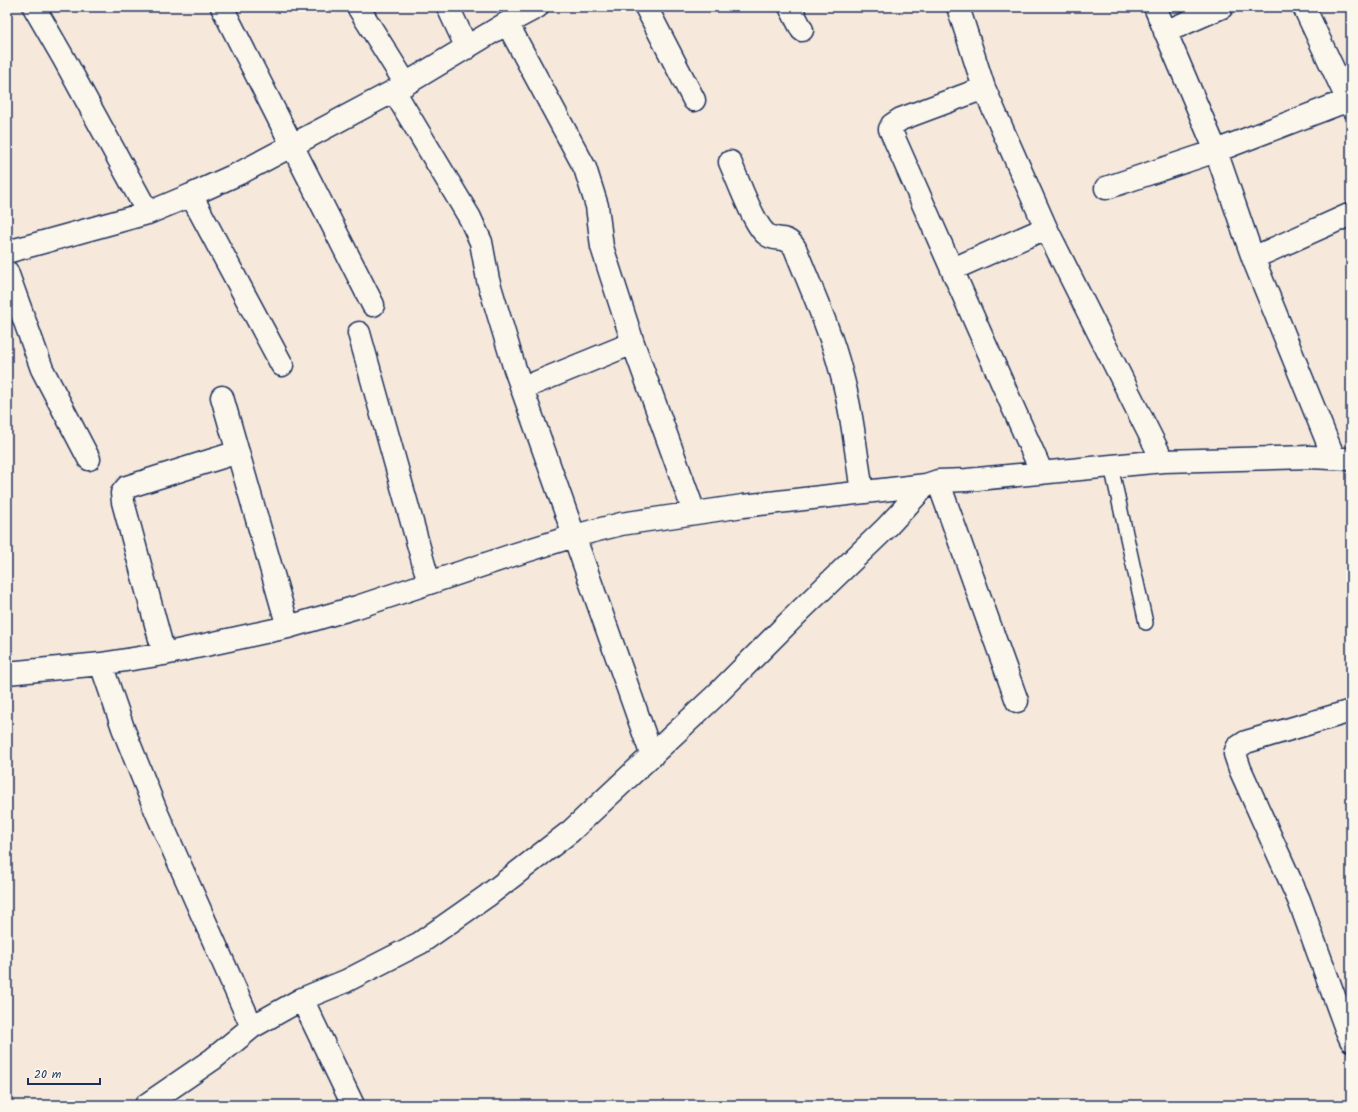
<svg xmlns="http://www.w3.org/2000/svg" width="1358" height="1112" viewBox="0 0 1358 1112" font-family="Kalam,sans-serif">
<style>
.lines{fill:none;stroke-linecap:round;stroke-linejoin:round}
.service-casing{stroke:#1b2f5e;stroke-width:16}
.minor-casing{stroke:#1b2f5e;stroke-width:25}
.service{stroke:#fbf7ec;stroke-width:13}
.minor{stroke:#fbf7ec;stroke-width:22}
</style>
<rect width="100%" height="100%" fill="#f6e9db"/>
<filter id="ink" filterUnits="userSpaceOnUse"><feTurbulence type="fractalNoise" baseFrequency=".025" numOctaves="2"/><feDisplacementMap in="SourceGraphic" scale="8" xChannelSelector="R" yChannelSelector="G"/><feConvolveMatrix kernelMatrix="1 2 1 2 8 2 1 2 1" color-interpolation-filters="sRGB"/></filter>
<g filter="url(#ink)">
<g class="lines">
<defs>
<path id="service" d="M1111 466 1146 623"/>
<path id="minor" d="M34 7 64 59 148 213
M222 7 373 305
M358 7 406 84
M448 7 467 48
M646 7 694 100
M790 7 802 30
M958 7 984 88 1046 228 1163 461
M1155 7 1216 151 1253 258
M1304 7 1351 107
M507 23 585 168 597 206 602 247 633 343 694 512
M1165 32 1222 7
M984 88 901 119 892 125 890 129 1042 473
M394 91 470 218 481 242 488 280 514 366 652 756
M730 162C737 178 754 225 766 234 776 243 785 233 795 248 811 289 830 329 841 372 852 411 856 452 862 492
M1106 188 1216 151 1351 99
M191 195 282 365
M7 252 148 213 191 195 242 172 394 91 507 23 537 7
M953 269 1046 228
M7 272 42 369 89 459
M359 333 429 583
M523 388 633 343
M222 397 288 627
M1334 458 1253 258 1351 214
M938 481 1017 701
M164 654 123 502 122 493 127 487 238 452
M101 664 123 728 156 811 252 1027
M7 673 101 664 164 654 288 627 357 607 513 555 574 536 621 524 743 506 926 485 938 481 967 480 1163 461 1310 457 1351 459
M1351 711 1246 742 1237 748 1235 754 1240 769 1299 900 1346 1029 1351 1040
M302 999 353 1105
M146 1105 213 1059 252 1027 302 999 346 981 420 943 487 896 571 831 716 695 802 609 886 528 926 485"/>
</defs>
<use href="#service" class="service-casing"/>
<use href="#minor" class="minor-casing"/>
<use href="#service" class="service"/>
<use href="#minor" class="minor"/>
</g>
</g>
<rect width="1358" height="1112" fill="none" stroke="#fbf7ec" stroke-width="24"/>
<rect x="12" y="12" width="1334" height="1088" fill="none" stroke="#1b2f5e" stroke-width="1.5" filter="url(#ink)"/>
<path d="M28 1078v6h72v-6" fill="none" stroke="#1b2f5e" stroke-width="2"/>
<text x="34" y="1078" font-size="12" fill="#1b2f5e" stroke="#fbf7ec" stroke-width="3" paint-order="stroke">20 m</text>
</svg>
